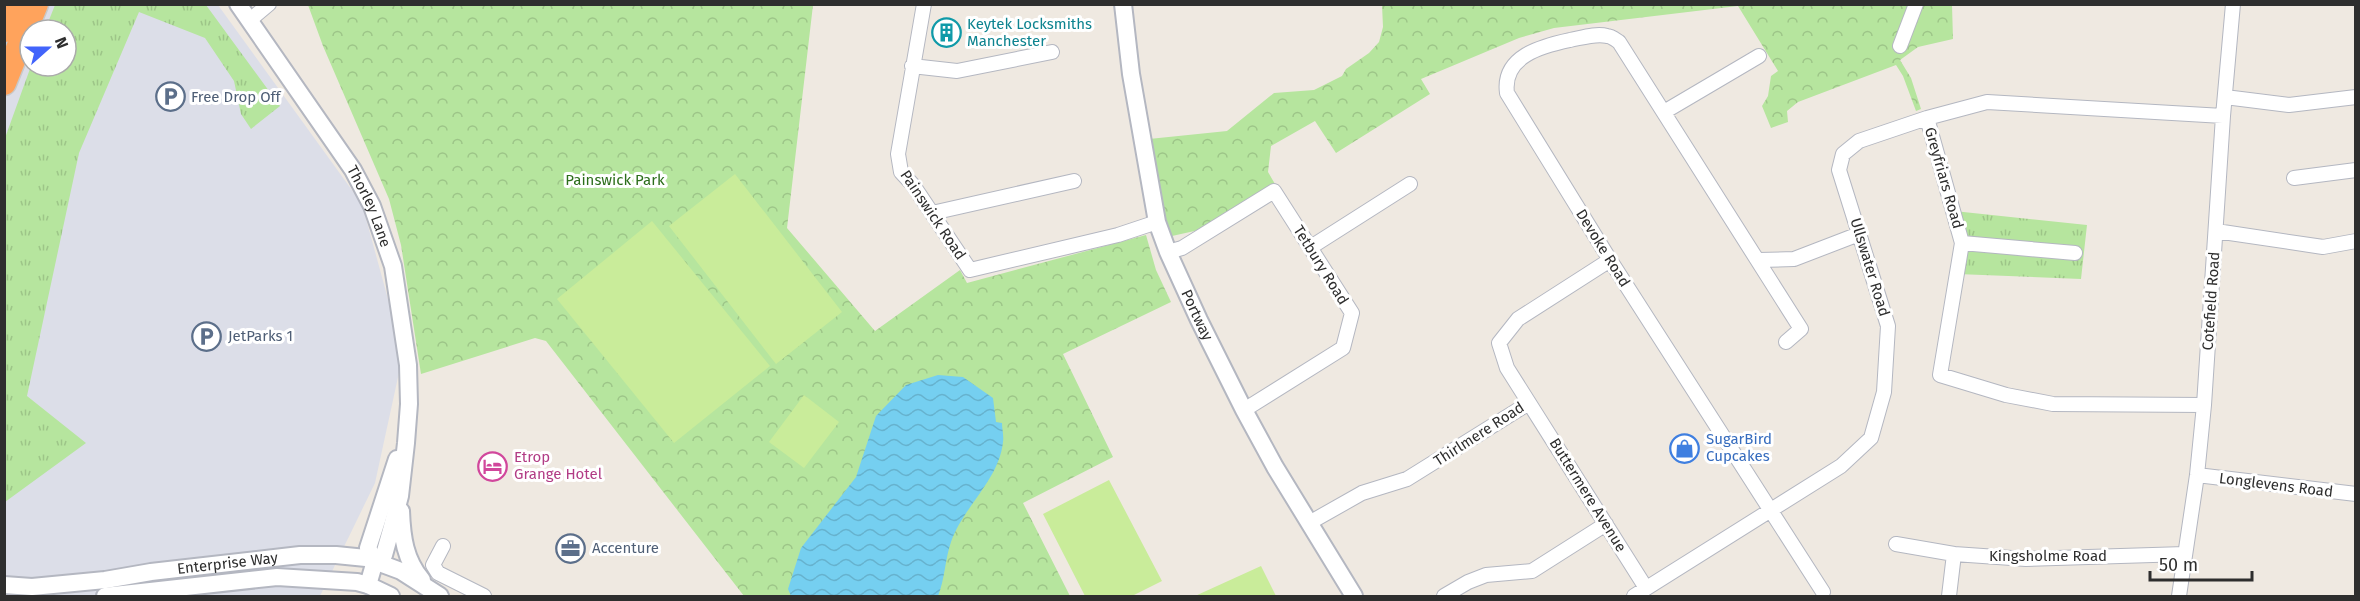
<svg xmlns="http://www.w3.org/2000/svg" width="2360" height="601" viewBox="0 0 2360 601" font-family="'Fira Sans',sans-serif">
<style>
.airport{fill:#dcdee8;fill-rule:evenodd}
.grass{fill:url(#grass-tufts)}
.park{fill:url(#park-crowns)}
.pitch{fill:#c9ec9a}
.water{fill:url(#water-waves)}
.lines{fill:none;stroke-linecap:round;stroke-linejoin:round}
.minor-casing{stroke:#b4b7c1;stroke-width:16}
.tertiary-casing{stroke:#b4b7c1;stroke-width:20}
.motorway-casing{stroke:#c9c9c9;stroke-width:27}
.minor{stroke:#fff;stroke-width:14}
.tertiary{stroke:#fff;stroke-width:16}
.motorway{stroke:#ffa35c;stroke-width:24}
.labels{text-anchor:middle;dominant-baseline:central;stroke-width:6;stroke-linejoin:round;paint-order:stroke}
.culture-label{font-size:15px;fill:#0d838f;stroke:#fff;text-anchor:start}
.service-label{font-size:15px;fill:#4e5e75;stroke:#fff;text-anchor:start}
.street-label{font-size:15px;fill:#2e2e2e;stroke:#fff}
.park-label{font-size:15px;fill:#2c6e1b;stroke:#fff}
.shop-label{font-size:15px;fill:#366cbe;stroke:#fff;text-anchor:start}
.hotel-label{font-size:15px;fill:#b23c85;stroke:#fff;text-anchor:start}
</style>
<defs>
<pattern id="grass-tufts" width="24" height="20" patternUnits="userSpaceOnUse" patternTransform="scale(1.5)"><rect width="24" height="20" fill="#b6e59e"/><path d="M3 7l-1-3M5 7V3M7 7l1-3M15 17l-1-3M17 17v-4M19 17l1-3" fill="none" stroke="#9dc588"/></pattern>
<pattern id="park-crowns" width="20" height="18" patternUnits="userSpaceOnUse" patternTransform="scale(1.5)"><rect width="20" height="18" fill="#b6e59e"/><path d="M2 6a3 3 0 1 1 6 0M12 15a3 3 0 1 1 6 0" fill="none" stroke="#9dc588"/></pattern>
<pattern id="water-waves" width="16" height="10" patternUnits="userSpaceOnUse" patternTransform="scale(1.5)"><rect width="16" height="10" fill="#75cff0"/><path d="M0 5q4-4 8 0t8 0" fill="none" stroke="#66b2ce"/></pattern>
</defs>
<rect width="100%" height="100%" fill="#efe9e1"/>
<path class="airport" d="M4 5H218L362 204 403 354 375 483 320 596H5ZM30 30H66V66H30Z"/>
<path class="grass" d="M55 5H206L280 106 251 129 241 114 234 81 205 38 139 12 79 153 27 396 86 443 5 502V138L31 66H66V30H45Z
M1954 211 2087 225 2081 279 1957 274Z"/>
<path class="park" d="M308 5H813L787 228 875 331 960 270 967 283 1146 235 1156 270 1171 302 1063 354 1113 457 1023 503 1070 596H744L546 341 535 338 421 374 401 245 389 199 323 46Z
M1382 5H1952L1953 39 1918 47 1900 60 1911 78 1921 109 1916 111 1903 76 1896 65 1798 102 1787 111 1788 122 1771 128 1762 106 1768 96 1771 76 1778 71 1738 6 1554 28 1519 38 1421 79 1430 94 1336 153 1315 121 1271 146 1268 172 1275 184 1199 230 1172 236 1161 206 1149 139 1227 131 1274 93 1314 90 1342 76 1346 69 1369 53 1379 42 1383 27Z"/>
<path class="pitch" d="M735 174 842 312 776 364 669 226Z
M652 221 770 366 674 443 557 299Z
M804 395 839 422 804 468 769 442Z
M1109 480 1162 581 1132 596H1085L1043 514Z
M1261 566 1276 596H1195Z"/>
<path class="water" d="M938 375 963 377 993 398 996 422 1002 423C1002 429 1004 436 1003 442 999 480 963 507 951 542 945 559 945 579 938 596H791L788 589 801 548 856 477 876 416 906 385Z"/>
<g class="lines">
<defs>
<path id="minor" d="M924 4 898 154 901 172 913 185 970 270 1118 235 1157 222
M250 20 269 4
M1900 46 1916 4
M912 66 957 71 1052 52
M2225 97 2289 105 2356 97
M1664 112 1759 56
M2294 178 2356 170
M932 213 1074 181
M2216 231 2323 247 2356 241
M1962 243 2075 253
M1311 247 1410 184
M1168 252 1182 248 1274 191 1352 313 1343 348 1244 410
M1610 260 1518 319 1499 343 1507 368 1646 588
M1759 260 1794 259 1859 234
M1786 342 1801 329 1619 42C1616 40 1611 36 1607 36 1596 33 1581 38 1570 40 1542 46 1502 56 1507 93L1610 260 1823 592
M2204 405 2053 404 2006 395 1940 375 1962 243 1927 118 1987 102 2223 116
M2197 475 2356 494
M1309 523 1362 493 1407 479 1529 403
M1896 544 1954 554
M443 546 433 565 438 573 484 596
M1444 596 1468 582 1486 575 1532 571 1606 524
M1634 596 1841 466 1871 438 1884 392 1888 326 1839 170 1843 154 1859 141 1927 118
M1949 596 1954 554 2026 559 2185 554
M2179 596 2197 475 2204 405 2223 116 2233 4"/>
<g id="tertiary">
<path id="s1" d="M238 4 353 170 372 206 393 266 408 365 409 404 406 443 400 496 391 530 384 555 375 561 368 585"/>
<path id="s2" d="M1123 4 1131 74 1157 222 1168 252 1199 320 1244 410 1275 467 1354 596"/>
<path d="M401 511C402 537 405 560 422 580"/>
<path d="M375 561 368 548 397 459"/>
<path id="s3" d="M4 585 32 587 105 580 151 572 300 555H336L366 558 401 571 440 596"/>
<path d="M105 596 277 577 357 582 368 585 391 596"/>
</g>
<path id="motorway" d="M4 30 17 4
M4 83 36 4"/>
</defs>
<use href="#minor" class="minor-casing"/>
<use href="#tertiary" class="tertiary-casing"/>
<use href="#motorway" class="motorway-casing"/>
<use href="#minor" class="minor"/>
<use href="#tertiary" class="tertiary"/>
<use href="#motorway" class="motorway"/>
</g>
<defs>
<symbol id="building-ring" viewBox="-11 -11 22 22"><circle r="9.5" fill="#fff" stroke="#0f9aa8" stroke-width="1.5"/><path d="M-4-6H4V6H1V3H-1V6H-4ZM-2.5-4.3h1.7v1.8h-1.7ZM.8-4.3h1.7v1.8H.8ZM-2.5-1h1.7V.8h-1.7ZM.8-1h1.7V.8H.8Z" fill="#0f9aa8"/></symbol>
<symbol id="parking-ring" viewBox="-11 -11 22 22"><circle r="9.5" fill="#fff" stroke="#5c6f8a" stroke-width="1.5"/><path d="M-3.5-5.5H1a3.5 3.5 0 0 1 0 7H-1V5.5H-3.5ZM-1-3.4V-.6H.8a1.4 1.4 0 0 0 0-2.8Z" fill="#5c6f8a"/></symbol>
<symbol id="shop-ring" viewBox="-11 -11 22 22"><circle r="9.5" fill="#fff" stroke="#3f7fe0" stroke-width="1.5"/><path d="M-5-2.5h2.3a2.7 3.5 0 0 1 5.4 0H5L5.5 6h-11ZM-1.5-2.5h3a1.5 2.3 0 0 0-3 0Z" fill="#3f7fe0"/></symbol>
<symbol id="hotel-ring" viewBox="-11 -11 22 22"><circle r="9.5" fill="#fff" stroke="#d1479c" stroke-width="1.5"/><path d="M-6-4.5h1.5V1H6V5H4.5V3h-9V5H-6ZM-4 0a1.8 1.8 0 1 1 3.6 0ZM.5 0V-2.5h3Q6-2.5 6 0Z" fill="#d1479c"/></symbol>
<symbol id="office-ring" viewBox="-11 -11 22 22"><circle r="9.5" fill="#fff" stroke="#5c6f8a" stroke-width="1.5"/><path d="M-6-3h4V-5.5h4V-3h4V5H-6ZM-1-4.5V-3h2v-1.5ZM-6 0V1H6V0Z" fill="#5c6f8a"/></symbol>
</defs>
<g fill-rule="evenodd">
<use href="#building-ring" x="930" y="16" width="33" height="33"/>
<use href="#parking-ring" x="154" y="80" width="33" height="33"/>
<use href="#parking-ring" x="190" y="320" width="33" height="33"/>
<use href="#shop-ring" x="1668" y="432" width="33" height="33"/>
<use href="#hotel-ring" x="476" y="450" width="33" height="33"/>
<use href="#office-ring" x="554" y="532" width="33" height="33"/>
</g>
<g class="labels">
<g class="culture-label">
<text x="967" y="24">Keytek Locksmiths<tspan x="967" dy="17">Manchester</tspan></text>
</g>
<g class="service-label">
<text x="191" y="97">Free Drop Off</text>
<text x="228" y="336">JetParks 1</text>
<text x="592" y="548">Accenture</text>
</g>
<g class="street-label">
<text transform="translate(1944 178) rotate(74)">Greyfriars Road</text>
<text stroke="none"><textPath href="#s1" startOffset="242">Thorley Lane</textPath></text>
<text transform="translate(933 215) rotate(56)">Painswick Road</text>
<text transform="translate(1603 248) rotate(58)">Devoke Road</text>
<text transform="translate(1321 265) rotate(58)">Tetbury Road</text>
<text transform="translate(1870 267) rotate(73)">Ullswater Road</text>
<text transform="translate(2211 301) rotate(-86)">Cotefield Road</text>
<text stroke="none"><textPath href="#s2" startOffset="322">Portway</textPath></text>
<text transform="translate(1479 434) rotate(-33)">Thirlmere Road</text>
<text transform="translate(2276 485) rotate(7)">Longlevens Road</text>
<text transform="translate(1588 495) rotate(58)">Buttermere Avenue</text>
<text x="2048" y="556">Kingsholme Road</text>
<text stroke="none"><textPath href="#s3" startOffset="225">Enterprise Way</textPath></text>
</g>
<g class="park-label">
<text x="615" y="180">Painswick Park</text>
</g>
<g class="shop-label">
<text x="1706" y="439">SugarBird<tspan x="1706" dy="17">Cupcakes</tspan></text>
</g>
<g class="hotel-label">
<text x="514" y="457">Etrop<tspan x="514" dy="17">Grange Hotel</tspan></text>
</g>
</g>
<rect width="2360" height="601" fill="none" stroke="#2e2e2e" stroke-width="12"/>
<g transform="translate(48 48) rotate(69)"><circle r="28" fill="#ffffff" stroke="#ababab" stroke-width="1.5"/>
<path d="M0-4.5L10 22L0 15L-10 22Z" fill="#4264fb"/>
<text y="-9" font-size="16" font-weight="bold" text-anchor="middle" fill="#2e2e2e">N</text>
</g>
<path d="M2150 571v9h102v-9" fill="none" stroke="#2e2e2e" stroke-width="3"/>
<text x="2159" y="571" font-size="18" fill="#2e2e2e" stroke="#ffffff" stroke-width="4.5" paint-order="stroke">50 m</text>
</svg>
